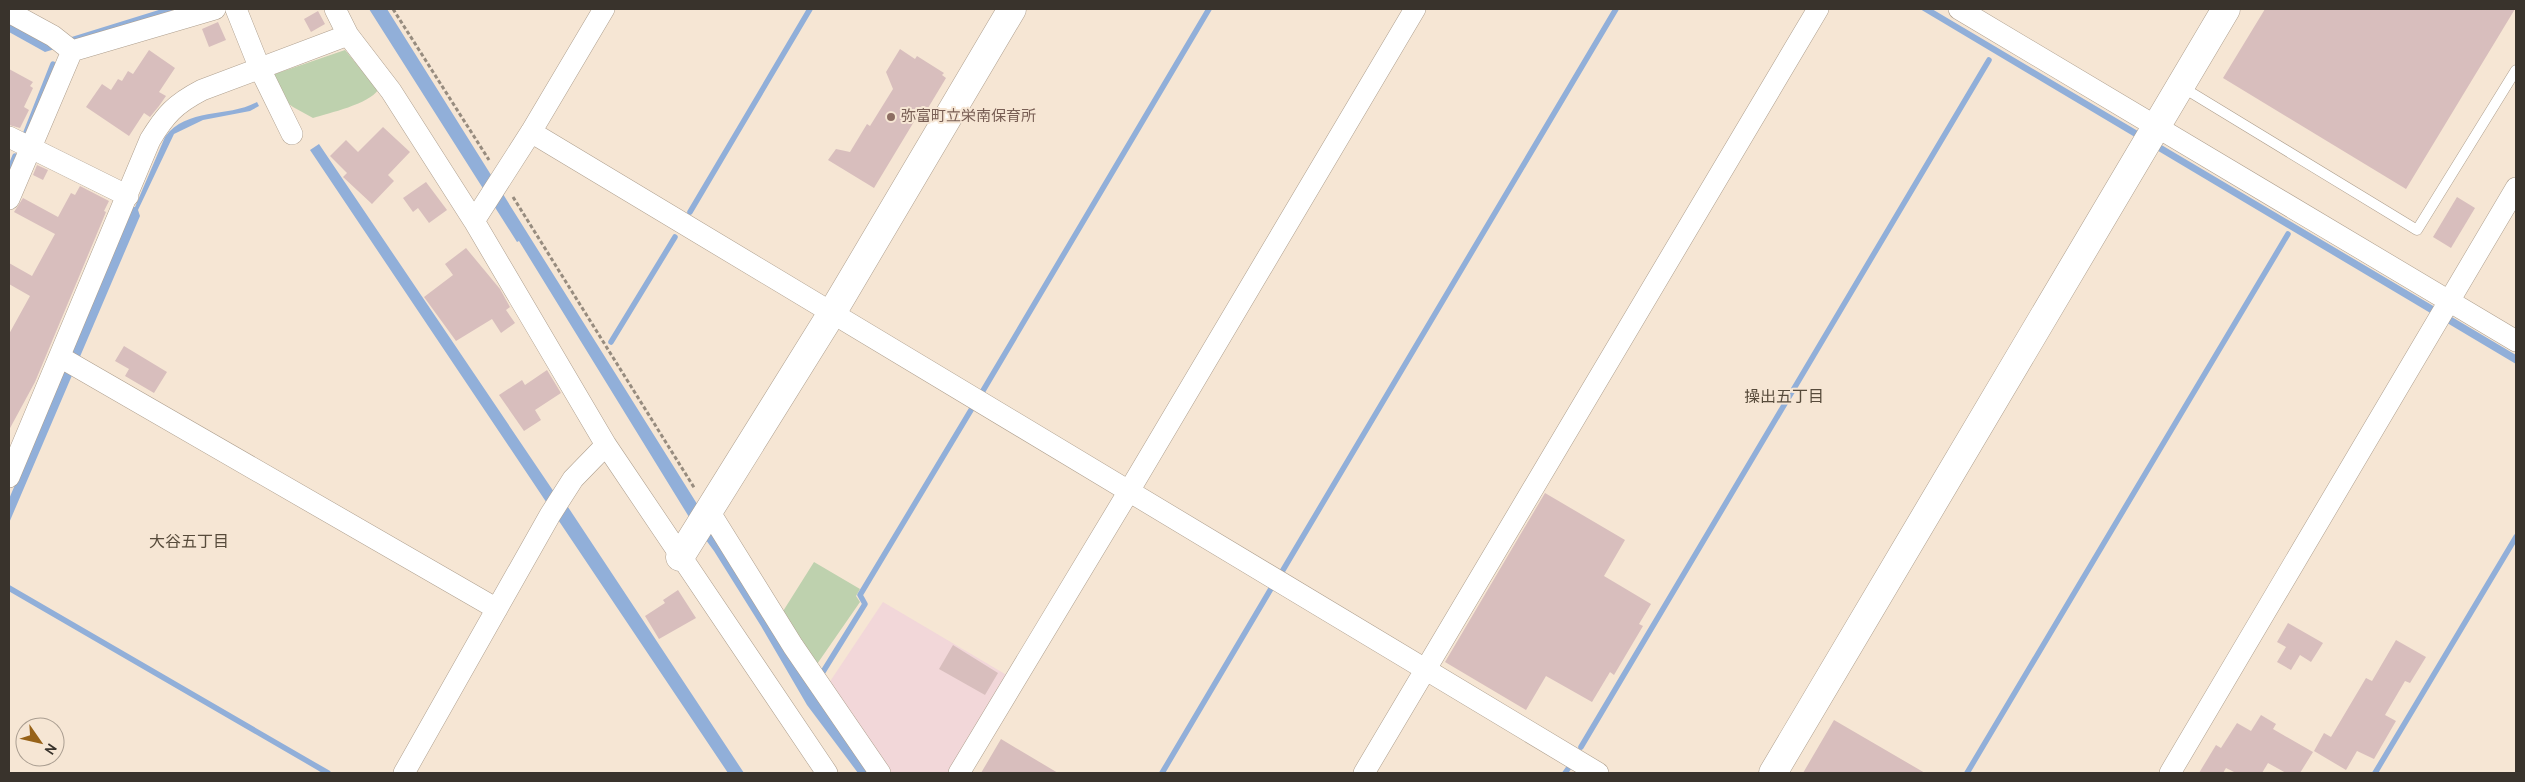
<svg xmlns="http://www.w3.org/2000/svg" width="2525" height="782" viewBox="0 0 2525 782" font-family="Overpass,'Noto Sans JP',sans-serif">
<style>
.industrial{fill:#f2d7d9}
.green{fill:#bed1ae}
.water{fill:#91afd9}
.lines{fill:none;stroke-linecap:round;stroke-linejoin:round}
.stream{stroke:#91afd9;stroke-width:5.5}
.building{fill:#d8bebd}
.lane-casing{stroke:#ae9f8e;stroke-width:11}
.street-casing{stroke:#ae9f8e;stroke-width:22}
.secondary-casing{stroke:#ae9f8e;stroke-width:29}
.path{stroke:#978c7f;stroke-width:3;stroke-dasharray:4 2.5;stroke-linecap:butt}
.lane{stroke:#fff;stroke-width:10}
.street{stroke:#fff;stroke-width:21}
.secondary{stroke:#fff;stroke-width:28}
.education-dot{fill:#8d6e63;stroke:#f6e6d4;stroke-width:2}
.labels{text-anchor:middle;dominant-baseline:central;stroke-width:4;stroke-linejoin:round;paint-order:stroke}
.education-label{font-size:15px;fill:#785e54;stroke:#f6e6d4;text-anchor:start}
.neighbourhood-label{font-size:16px;fill:#574b3b;stroke:#f6e6d4}
</style>
<rect width="100%" height="100%" fill="#f6e6d4"/>
<path class="industrial" d="M883 602 1010 677 950 773H888L829 683Z"/>
<path class="green" d="M345 50 378 90C369 104 329 113 313 118L293 107 274 93 275 74Z
M814 562 860 589 856 596 860 602 815 667 780 616Z"/>
<path class="water" d="M162 9H184L45 52 9 32V22L49 44Z
M369 9H387L699 507 871 773H858L807 705 761 626 714 551 689 517 519 241 517 242Z
M1920 9H1932L2516 355V364Z
M257 102 259 106 250 111 203 120 174 134 138 210 140 216 9 523V499L132 207H135L165 137C187 107 228 118 257 102Z
M319 144 556 495 566 504 744 773H728L310 150Z"/>
<g class="lines">
<path class="stream" d="M25 135 53 64
M9 171 15 156
M690 212 810 9
M611 342 675 237
M981 394 1209 9
M1283 570 1616 9
M9 588 328 773
M821 675 865 604 860 595 971 410
M1581 747 1989 60
M1162 773 1272 587
M1565 773 1570 766
M1967 773 2288 234
M2375 773 2516 537"/>
</g>
<path class="building" d="M2265 9H2515L2406 189 2223 78Z
M318 11 325 24 311 32 304 19Z
M218 22 226 40 209 47 202 29Z
M900 49 915 59 917 56 944 73 942 75 946 78 922 118 918 115 874 188 828 160 836 149 850 152 867 124 870 126 893 89 886 72Z
M149 50 175 68 159 92 166 96 159 106 150 117 144 113 129 136 86 107 102 84 111 90 118 79 122 81 128 71 133 74Z
M9 69 33 82 30 86 33 88 24 107 29 110 20 128 9 125Z
M383 127 410 152 388 175 394 181 372 204 343 177 347 173 330 156 346 140 358 152Z
M37 165 48 170 43 180 33 175Z
M426 182 447 210 429 223 418 208 413 212 403 198Z
M80 186 109 201 104 211 106 212 35 382 9 430V334L30 296 9 284V263L32 276 55 234 14 212 23 198 58 217 71 193 75 195Z
M2457 197 2475 208 2451 248 2433 237Z
M466 248 500 289 510 307 506 310 515 323 501 333 492 319 456 341 424 297 453 275 445 264Z
M124 346 167 372 154 393 125 376 129 369 115 361Z
M547 370 561 393 535 410 541 420 524 431 499 395 522 380 525 385Z
M1545 493 1625 540 1604 576 1651 604 1639 624 1643 626 1614 675 1610 672 1592 702 1546 676 1526 710 1445 662Z
M678 590 696 618 659 639 645 616 665 603 663 600Z
M2288 623 2323 643 2311 662 2300 655 2291 670 2277 662 2286 647 2277 642Z
M2396 640 2426 657 2410 683 2405 681 2385 715 2396 721 2374 759 2357 751 2346 770 2314 751 2324 733 2331 737 2366 678 2372 681Z
M953 645 998 673 985 695 939 669Z
M2261 715 2276 724 2273 729 2313 752 2300 773H2286L2268 763 2262 773H2236L2226 768 2223 773H2199L2216 745 2221 748 2237 723 2251 731Z
M1834 720 1925 773H1803Z
M1001 739 1058 773H981Z"/>
<g class="lines">
<defs>
<path id="lane" d="M2182 87 2417 230 2516 70"/>
<path id="street" d="M236 9 260 69 292 134
M335 9 348 35 391 91 474 221 606 445 827 773
M1959 9 2516 341
M9 12 53 36 72 51
M72 51 215 9
M531 132 1598 773
M9 137 128 196
M9 199 72 51
M474 221 531 132 604 9
M60 357 497 609
M9 477 150 140C165 115 175 104 202 90L348 35
M709 511 793 646 880 773
M404 773 550 515 573 479 606 445
M959 773 1129 491 1415 9
M1364 773 1818 9
M2170 773 2516 188"/>
<path id="secondary" d="M680 557 832 313 1012 9
M1773 773 2226 9"/>
</defs>
<use href="#lane" class="lane-casing"/>
<use href="#street" class="street-casing"/>
<use href="#secondary" class="secondary-casing"/>
<path class="path" d="M393 9 489 160
M513 197 695 489"/>
<use href="#lane" class="lane"/>
<use href="#street" class="street"/>
<use href="#secondary" class="secondary"/>
</g>
<circle class="education-dot" cx="891" cy="117" r="5"/>
<g class="labels">
<g class="education-label">
<text x="901" y="117">弥富町立栄南保育所</text>
</g>
<g class="neighbourhood-label">
<text x="1784" y="398">操出五丁目</text>
<text x="189" y="543">大谷五丁目</text>
</g>
</g>
<rect width="2525" height="782" fill="none" stroke="#39332c" stroke-width="20"/>
<g transform="translate(40 742) rotate(124)"><circle r="24" fill="#f6e6d4" stroke="#aa9e91"/>
<path d="M0-4L9 19L0 12L-9 19Z" fill="#976218"/>
<text y="-8" font-size="14" font-weight="bold" text-anchor="middle" fill="#39332c">N</text>
</g>
</svg>
